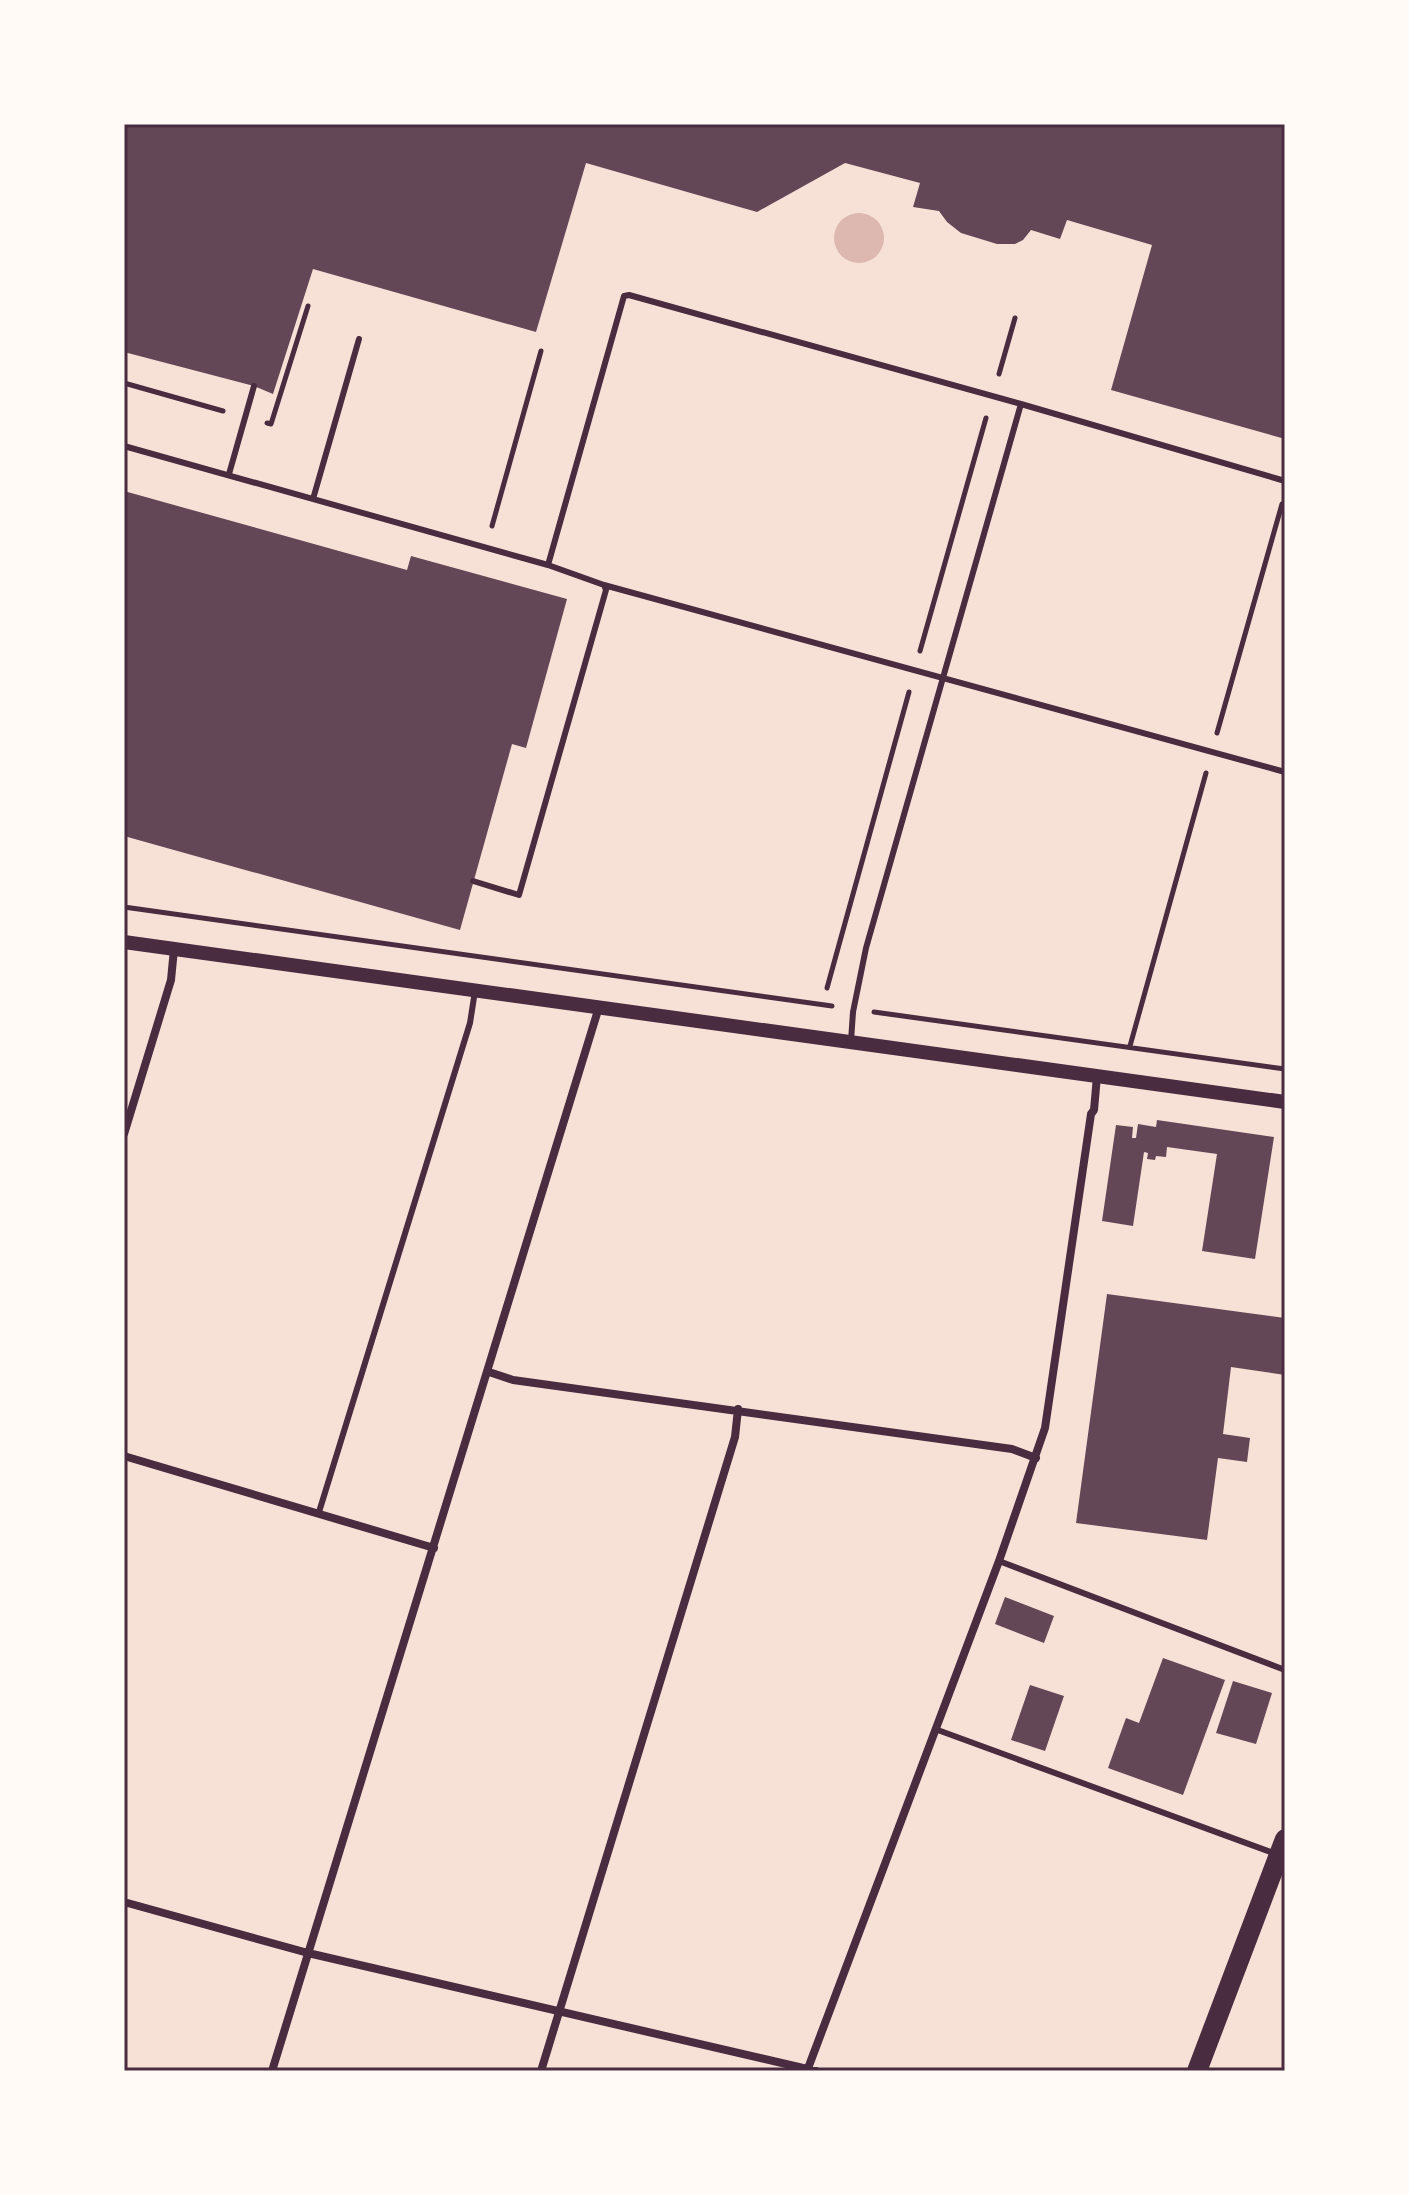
<svg xmlns="http://www.w3.org/2000/svg" width="1409" height="2195" viewBox="0 0 1409 2195" font-family="'PT Sans Narrow',sans-serif">
<style>
.water{fill:#dcb8b0}
.building{fill:#644757}
.lines{fill:none;stroke-linecap:round;stroke-linejoin:round}
.path{stroke:#4a2c40;stroke-width:5}
.service{stroke:#4a2c40;stroke-width:6}
.minor{stroke:#4a2c40;stroke-width:8}
.tertiary{stroke:#4a2c40;stroke-width:14}
.primary{stroke:#4a2c40;stroke-width:20}
.neatline{fill:none;stroke:#4a2c40;stroke-width:3}
</style>
<rect width="100%" height="100%" fill="#f7e1d7"/>
<path class="water" d="M834 238a25 25 0 1 1 50 0a25 25 0 1 1-50 0Z"/>
<path class="building" d="M124 124H1285V439L1111 390 1152 245 1067 220 1060 239 1031 230 1023 240 1015 244H997L961 233 947 222 939 211 913 207 920 183 845 163 757 212 586 163 536 332 313 269 273 394 254 386 124 352Z
M124 491 407 570 411 556 567 599 526 748 512 744 460 930 124 836Z
M1157 1120 1274 1137 1255 1259 1202 1251 1217 1154 1167 1147 1166 1157 1156 1156 1155 1160 1147 1159 1148 1153 1144 1152 1133 1226 1102 1221 1116 1125 1133 1127 1132 1138H1136L1138 1124 1156 1127Z
M1107 1294 1285 1318V1375L1231 1367 1223 1434 1250 1438 1247 1462 1218 1458 1207 1540 1076 1523Z
M1005 1597 1054 1616 1044 1643 995 1624Z
M1163 1658 1225 1680 1183 1795 1108 1768 1126 1718 1139 1723Z
M1233 1681 1272 1693 1256 1744 1216 1733Z
M1030 1685 1064 1696 1045 1751 1011 1740Z"/>
<g class="lines">
<path class="path" d="M999 374 1015 318
M124 383 223 411
M267 423 271 424 308 306
M492 526 541 351
M920 651 986 418
M1217 733 1282 504
M124 907 832 1006
M827 988 909 692
M874 1012 1285 1069
M1130 1046 1206 773"/>
<path class="service" d="M124 446 548 565 604 585 606 590 519 895 473 881
M229 474 254 386
M313 499 359 339
M548 565 624 296 629 295 1021 404 1285 481
M604 585 1285 772
M851 1041 853 1012 866 948 1021 404
M319 1512 470 1023 475 991
M999 1561 1285 1670
M935 1729 1276 1854"/>
<path class="minor" d="M124 1134 171 980 174 949
M489 1372 513 1380 1012 1449 1036 1458
M124 1456 434 1548
M124 1902 308 1953 816 2071
M272 2071 599 1007
M541 2071 735 1437 738 1409
M807 2071 999 1561 1045 1428 1091 1114 1094 1110 1097 1076"/>
<path class="tertiary" d="M124 942 1285 1102"/>
<path class="primary" d="M1197 2071 1285 1839"/>
</g>
<rect width="1409" height="2195" fill="none" stroke="#fffaf5" stroke-width="252"/>
<rect x="126" y="126" width="1157" height="1943" class="neatline"/>
</svg>
